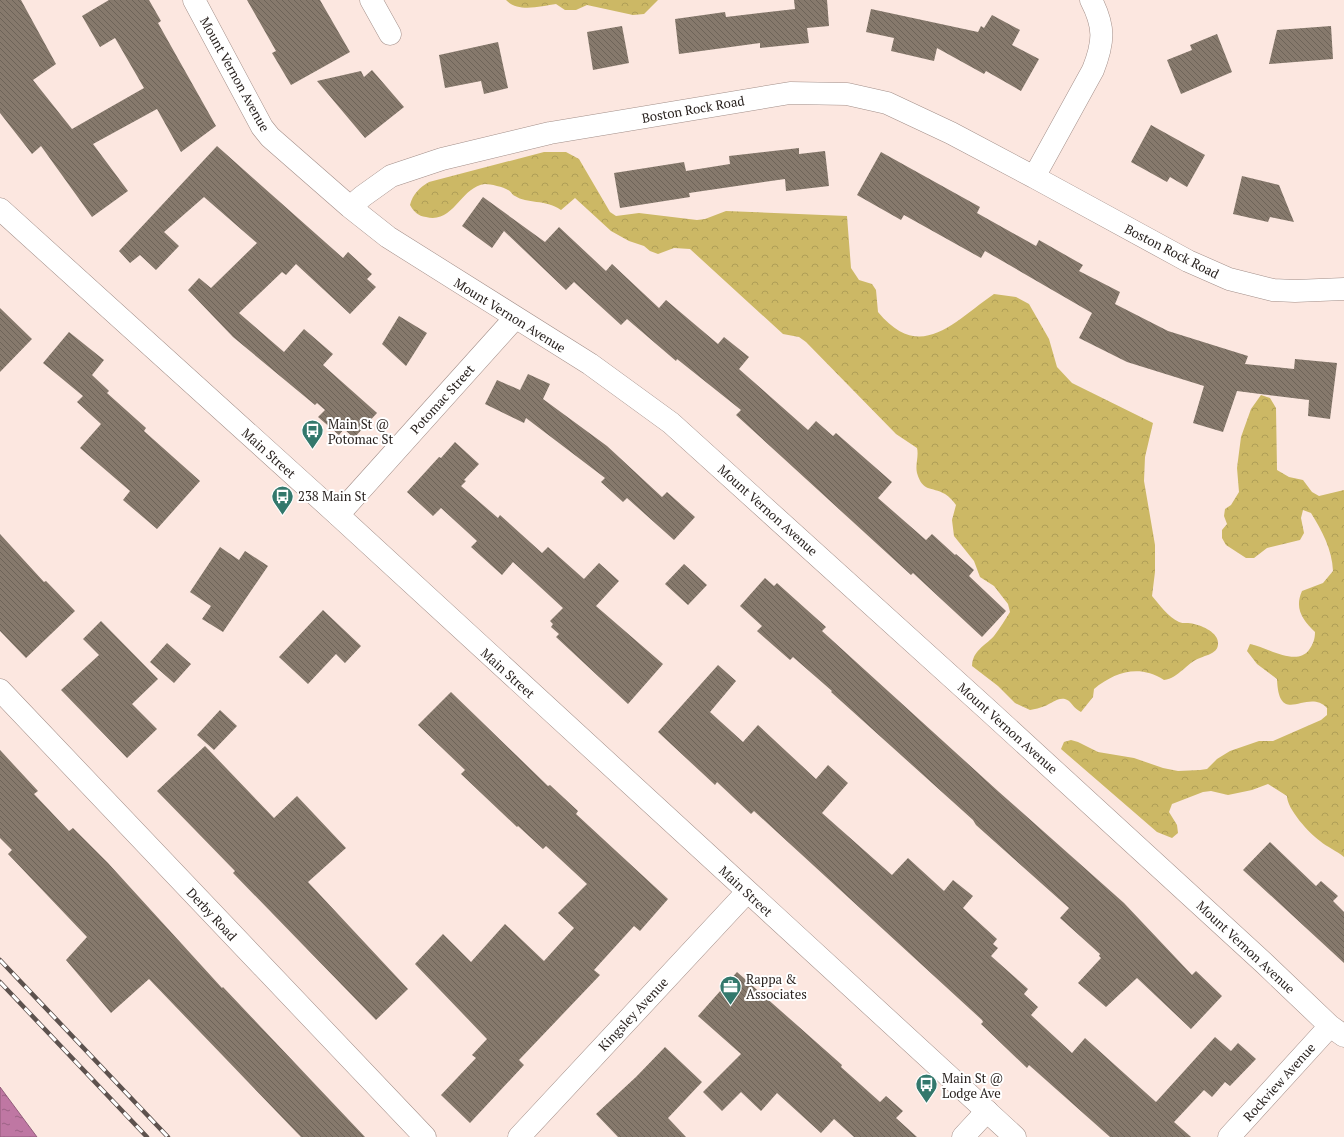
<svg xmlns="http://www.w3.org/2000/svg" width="1344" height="1137" viewBox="0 0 1344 1137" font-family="'PT Serif',serif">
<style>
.forest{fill:url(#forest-crowns)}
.water{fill:url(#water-ripples);stroke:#915d7a}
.building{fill:url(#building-back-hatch)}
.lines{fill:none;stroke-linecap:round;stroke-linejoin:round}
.minor-casing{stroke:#a28e88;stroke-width:23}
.primary-casing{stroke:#a28e88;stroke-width:23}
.minor{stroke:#fff;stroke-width:22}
.primary{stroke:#fff;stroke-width:22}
.rail-casing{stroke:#5d524e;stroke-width:4.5}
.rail{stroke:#fff;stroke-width:3;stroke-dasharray:9;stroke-linecap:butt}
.labels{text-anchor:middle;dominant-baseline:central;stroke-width:4;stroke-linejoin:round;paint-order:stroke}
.street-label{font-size:13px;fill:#261f1c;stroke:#fff}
.poi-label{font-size:13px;fill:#261f1c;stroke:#fff;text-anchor:start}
</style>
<defs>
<pattern id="forest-crowns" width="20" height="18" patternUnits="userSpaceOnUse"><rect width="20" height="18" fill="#ccb865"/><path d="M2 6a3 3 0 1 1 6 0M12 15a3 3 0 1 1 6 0" fill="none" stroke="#af9e57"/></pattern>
<pattern id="water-ripples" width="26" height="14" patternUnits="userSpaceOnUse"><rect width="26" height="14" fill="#bf77a3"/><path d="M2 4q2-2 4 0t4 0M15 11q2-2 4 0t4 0" fill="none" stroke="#9b6184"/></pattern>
<pattern id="building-back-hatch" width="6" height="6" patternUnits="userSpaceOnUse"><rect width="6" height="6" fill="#86796c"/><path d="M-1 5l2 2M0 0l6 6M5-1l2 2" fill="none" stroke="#6d6358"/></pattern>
</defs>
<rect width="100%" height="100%" fill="#fce7e0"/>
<path class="forest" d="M506 0H658L644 14 633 15 587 5 576 10H565L556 4C541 6 518 13 506 0Z
M544 152H566L579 159 610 212 616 216 639 213 697 220 705 219 726 211 847 216 851 268 859 280 872 284 876 290 878 312C921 364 954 321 994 294L1016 297 1029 304 1049 339 1057 367 1072 383 1153 423 1145 457 1144 481 1155 545V572L1152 596C1159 604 1168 617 1179 622 1183 624 1189 622 1194 624 1203 626 1219 633 1218 644 1218 653 1207 655 1200 658 1186 663 1179 678 1164 680 1139 664 1115 672 1094 689L1093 697 1081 712C1075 709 1073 705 1069 701 1060 695 1053 703 1045 706 1040 708 1035 709 1030 710L1015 703 998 686 972 666C973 650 984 647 994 636 1000 628 1005 620 1010 612L1008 604 994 586 980 577 974 561 954 536 952 520 956 505C953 501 950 497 945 494 931 486 923 493 917 473 915 465 919 456 917 448L896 434 806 342 799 337 783 334 690 249 674 248 658 254 650 251 644 246 629 241 611 231 575 198 561 210C545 199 527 204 515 196 512 195 511 191 508 190 504 187 490 184 485 184 460 187 454 224 426 217 418 216 414 212 410 205 413 194 419 188 429 182Z
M1261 395 1270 398 1276 408 1277 470 1289 477 1303 480 1312 492 1319 496 1344 490V857C1337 851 1327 847 1320 841 1309 833 1287 809 1287 796L1268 784 1252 790 1228 795 1211 791 1203 792 1172 804 1169 812 1177 825 1178 833 1172 838 1157 832 1061 749 1064 742 1071 740 1078 742 1098 752 1134 758 1163 768 1178 771 1200 770 1207 769 1217 759 1230 751 1259 741H1273L1321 720 1327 715V708C1307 687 1279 729 1277 679L1257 664 1247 651 1250 644C1267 647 1296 667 1309 650 1313 644 1315 639 1315 632 1303 620 1294 609 1302 591L1323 583 1333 571C1332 549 1322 531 1311 513L1303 510 1301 518 1304 533 1300 540 1267 548 1254 558H1246L1226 545 1222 538V530L1227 524 1224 516 1225 509 1231 505 1239 492 1237 468 1241 437 1251 409Z"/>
<path class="water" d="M0 1087 37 1137H0Z"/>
<path class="building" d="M0 0H21L56 64 33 80 72 129 144 88 115 38 100 47 82 16 109 0H149L161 21 158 23 216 126 181 152 157 109 93 144 128 191 92 217 41 146 32 154 0 113Z
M247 0H320L350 52 291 85 272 53 276 51Z
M794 0H827L829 26 807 28 809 43 760 48V43L679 54 675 19 725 12 726 17 795 9Z
M871 9 978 32 981 26 984 28 992 15 1020 30 1012 45 1039 59 1021 91 986 71 984 74 937 48 934 61 891 51 894 38 866 32Z
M622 26 629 63 593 70 587 32Z
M1331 26 1333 59 1269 64 1277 30Z
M1217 34 1232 72 1181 94 1167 60 1192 50 1190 45Z
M498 42 508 88 484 94 481 81 445 88 439 55Z
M372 70 404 107 365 138 317 81 361 71 364 77Z
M1151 125 1205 155 1187 187 1170 177 1167 182 1131 162Z
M217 146 343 258 348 252 372 274 367 279 376 287 350 314 296 264 286 275 282 272 239 313 284 352 304 329 333 354 323 365 377 413 354 438 344 429 339 435 318 417 325 410 317 403 315 405 233 337 188 290 199 278 211 288 257 243 204 197 164 232 179 246 156 270 140 255 130 263 119 251Z
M799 148V154L825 151 829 186 786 191 785 179 689 193 690 197 620 208 614 173 684 162 686 171 730 164 729 156Z
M881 152 980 207 977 213 1036 246 1039 240 1083 265 1079 271 1120 292 1115 304 1168 331 1248 356 1245 364 1294 369 1295 359 1337 363 1330 419 1308 416 1309 400 1237 391 1223 432 1193 423 1204 386 1127 362 1079 338 1092 313 985 251 981 258 904 215 901 220 857 195Z
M1242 176 1279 185 1294 222 1270 217 1268 222 1233 214Z
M483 197 545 242 559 227 606 271 612 264 659 308 666 300 718 344 724 337 749 357 739 369 808 430 816 421 833 436 836 433 892 482 878 498 926 540 932 534 955 555 956 554 974 570 969 576 1006 611 982 637 913 573 911 575 736 415 741 410 677 359 676 361 627 319 621 325 574 282 566 290 504 231 492 248 462 226Z
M0 308 32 339 0 372Z
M399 316 427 333 406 366 382 344Z
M69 332 104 360 92 375 109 391 107 393 146 428 144 431 200 481 157 529 123 500 130 491 80 448 101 424 77 402 83 396 43 363Z
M528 374 550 384 543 399 607 446 662 497 667 492 695 517 674 540 627 498 623 502 601 482 605 478 526 418 524 423 485 404 497 380 520 390Z
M455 442 479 464 464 480 466 481 461 486 498 518 500 515 542 553 548 547 584 579 599 563 619 581 596 606 663 664 628 704 556 637 559 634 551 627 553 624 550 621 563 608 513 562 502 575 471 547 477 541 441 508 433 516 407 492 439 457 441 458Z
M0 534 44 582 46 581 75 611 26 658 0 631Z
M220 547 239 560 245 551 268 566 223 632 202 619 211 606 190 592Z
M684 564 707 585 688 605 665 584Z
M765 578 774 586 777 583 826 627 822 631 999 792 1124 903 1192 975 1196 971 1222 996 1191 1029 1137 978 1106 1007 1078 983 1101 958 1099 956 1100 954 1060 918 1069 908 976 825 973 820 831 692 832 691 793 657 790 660 757 631 762 626 740 606Z
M323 610 361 646 345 663 336 654 308 684 279 657Z
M101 621 158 679 132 704 157 729 127 758 61 690 99 655 83 639Z
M167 643 191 664 174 683 150 662Z
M718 665 736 681 710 712 743 742 758 725 816 779 828 765 848 783 822 813 892 875 908 858 944 891 953 880 973 896 963 908 997 939 993 944 998 948 991 956 1028 989 1024 994 1038 1007 1031 1015 1072 1053 1085 1038 1156 1102 1215 1037 1231 1051 1238 1043 1256 1059 1230 1086 1225 1082 1212 1097 1204 1090 1174 1122 1191 1137H1110L1029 1065 1027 1068 981 1024 983 1022 982 1020 754 811 751 814 717 782 715 785 658 732Z
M451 692 548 786 550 785 578 811 576 814 668 899 640 931 634 926 594 970 600 975 519 1060 524 1065 470 1123 441 1095 476 1058 472 1055 487 1039 415 964 443 934 471 962 505 924 544 961 574 928 558 913 587 884 546 846 543 849 518 826 517 827 461 774 465 770 418 725Z
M220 710 237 726 214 750 197 735Z
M205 746 274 818 297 796 346 848 308 882 408 989 376 1020 233 873 235 871 157 791Z
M0 750 38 791 34 794 69 831 73 828 108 863 222 988 223 987 365 1137H301L149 979 111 1013 66 960 87 937 8 854 12 850 0 838Z
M1270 842 1316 886 1321 881 1338 896 1333 901 1344 912V963L1243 870Z
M737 972 842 1065 841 1067 880 1102 886 1096 903 1111 896 1118 917 1137H854L834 1119 821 1133 777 1093 761 1111 741 1092 722 1111 703 1092 741 1054 698 1016Z
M665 1047 702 1082 668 1118 686 1137H618L596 1114 636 1077Z"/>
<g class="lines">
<defs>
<path id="minor" d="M194 0 262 127 270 137 350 207 388 237 590 364 671 423 988 710 1265 964 1330 1026 1344 1036
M371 0 390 34
M1091 0C1105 27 1104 42 1093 70L1034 177 1188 261 1229 279 1273 290 1295 291 1344 289
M350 207 363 196 391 176 442 159 550 133 790 93 847 94 887 103 951 133 1034 177
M338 515 515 318
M0 690 425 1137
M519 1137 747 892
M963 1137 987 1111
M1229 1137 1330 1026"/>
<path id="primary" d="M0 209 338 515 1015 1137"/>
</defs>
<use href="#minor" class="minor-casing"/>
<use href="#primary" class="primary-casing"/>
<use href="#minor" class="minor"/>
<use href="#primary" class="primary"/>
<defs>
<path id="rail" d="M0 960 168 1137
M0 982 147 1137"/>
</defs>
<use href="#rail" class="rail-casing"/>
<use href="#rail" class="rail"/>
</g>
<defs>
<symbol id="bus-pin" viewBox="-11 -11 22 30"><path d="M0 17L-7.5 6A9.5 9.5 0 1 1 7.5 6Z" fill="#33786c" stroke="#fff"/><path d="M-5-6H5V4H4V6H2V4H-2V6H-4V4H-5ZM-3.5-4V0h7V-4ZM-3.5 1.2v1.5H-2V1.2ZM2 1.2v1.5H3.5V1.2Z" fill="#fff"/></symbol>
<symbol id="office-pin" viewBox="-11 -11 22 30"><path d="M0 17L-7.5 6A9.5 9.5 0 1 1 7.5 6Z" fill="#33786c" stroke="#fff"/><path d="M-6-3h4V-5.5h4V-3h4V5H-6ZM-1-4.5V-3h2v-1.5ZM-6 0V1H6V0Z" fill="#fff"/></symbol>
</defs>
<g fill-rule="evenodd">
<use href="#bus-pin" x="300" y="418" width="25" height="34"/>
<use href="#bus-pin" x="270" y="484" width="25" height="34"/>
<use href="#office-pin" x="718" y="974" width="25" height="34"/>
<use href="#bus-pin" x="914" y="1072" width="25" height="34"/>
</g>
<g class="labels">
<g class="street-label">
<text transform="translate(235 74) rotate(61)">Mount Vernon Avenue</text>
<text transform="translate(693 109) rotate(-10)">Boston Rock Road</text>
<text transform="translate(1172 251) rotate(27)">Boston Rock Road</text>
<text transform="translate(510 315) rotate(32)">Mount Vernon Avenue</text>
<text transform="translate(442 399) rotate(-48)">Potomac Street</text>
<text transform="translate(269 453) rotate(42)">Main Street</text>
<text transform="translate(768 510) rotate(42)">Mount Vernon Avenue</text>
<text transform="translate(508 673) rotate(42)">Main Street</text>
<text transform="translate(1008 728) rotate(42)">Mount Vernon Avenue</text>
<text transform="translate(746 891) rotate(43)">Main Street</text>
<text transform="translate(212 914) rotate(47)">Derby Road</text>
<text transform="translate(1246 947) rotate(43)">Mount Vernon Avenue</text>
<text transform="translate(633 1014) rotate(-47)">Kingsley Avenue</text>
<text transform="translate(1279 1082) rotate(-48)">Rockview Avenue</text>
</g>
<g class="poi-label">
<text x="328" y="424">Main St @<tspan x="328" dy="15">Potomac St</tspan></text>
<text x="298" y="496">238 Main St</text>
<text x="746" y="979">Rappa &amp;<tspan x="746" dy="15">Associates</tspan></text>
<text x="942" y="1078">Main St @<tspan x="942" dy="15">Lodge Ave</tspan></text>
</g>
</g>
</svg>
